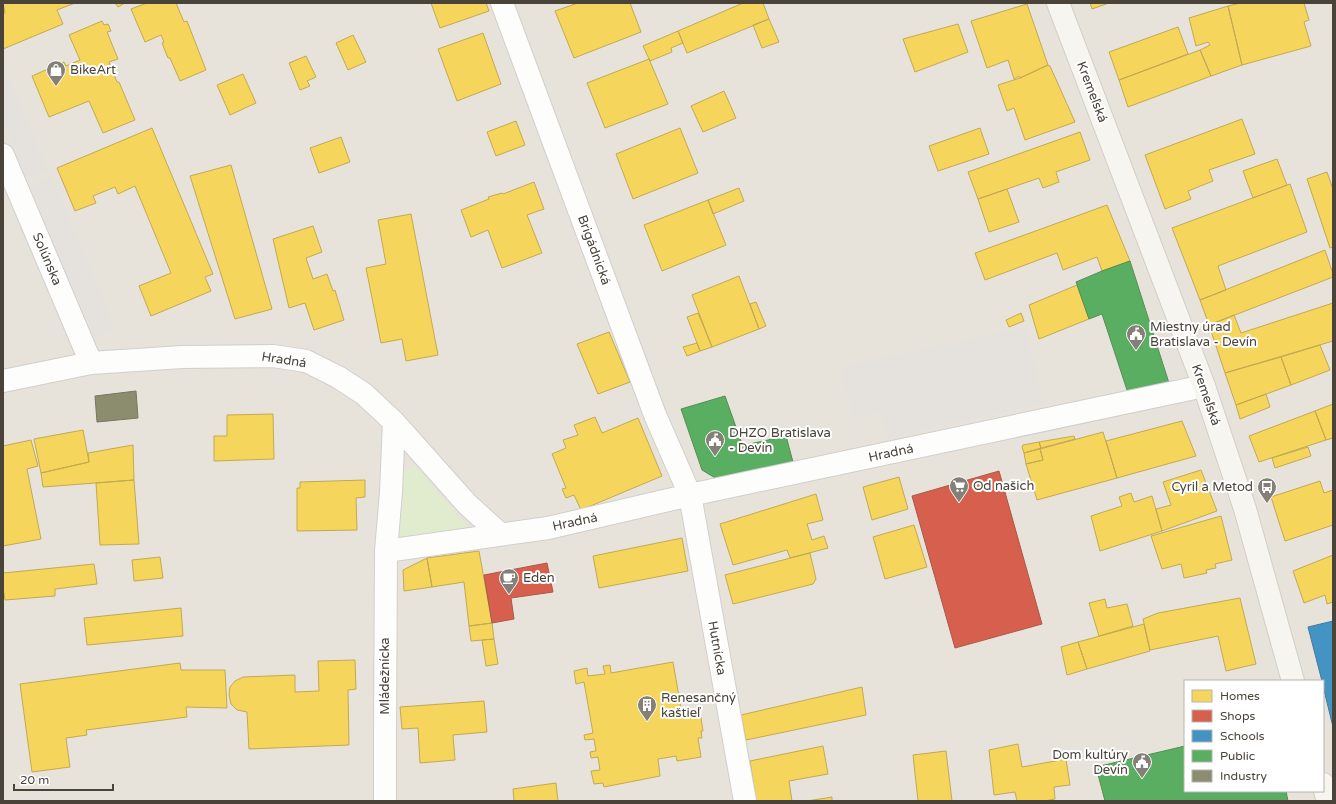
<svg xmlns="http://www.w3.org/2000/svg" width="1336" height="804" viewBox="0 0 1336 804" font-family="'Varela Round',sans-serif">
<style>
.residential{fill:#e7e3db;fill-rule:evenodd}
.green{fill:#e1ecce}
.parking{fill:#e5e2de}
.homes{fill:#f6d55c;stroke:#c2a952}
.shops{fill:#d6604d;stroke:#ac5747}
.schools{fill:#4393c3;stroke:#457b9a}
.public{fill:#5aae61;stroke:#558e55}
.industry{fill:#8c8c6e;stroke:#78765e}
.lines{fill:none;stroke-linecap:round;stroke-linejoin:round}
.street-casing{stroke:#d1cfcb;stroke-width:24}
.secondary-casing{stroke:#d2cec4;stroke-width:24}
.street{stroke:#fdfdfc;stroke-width:22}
.secondary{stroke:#f7f5f0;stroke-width:22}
.labels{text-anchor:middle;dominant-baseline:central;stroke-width:4;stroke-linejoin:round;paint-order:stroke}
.poi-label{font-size:13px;fill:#494339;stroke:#fff;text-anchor:start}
.street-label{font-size:13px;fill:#494339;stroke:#fff}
</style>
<rect width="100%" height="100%" fill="#f3f1ed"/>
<path class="residential" d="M3 3H1333V801H3ZM1185 681H1323V791H1185Z"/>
<path class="green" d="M415 466 471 530 395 544 401 472Z"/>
<path class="parking" d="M9 78 48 171 27 180 3 122V81Z
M52 177 115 328 94 338 30 186Z
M1026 327 1043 404 888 438 882 412 853 419 841 367Z"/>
<path class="homes" d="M3 3H75L57 10 63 24 3 49V14L5 13Z
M115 3H125L118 7Z
M147 3H176L184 22 187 21 206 70 180 81 170 58H168L162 43 164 42 161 35 145 42 131 9Z
M431 3H486L489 11 440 28Z
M578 3H630L641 32 574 58 555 11Z
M743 3H763L769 19 687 53 678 31Z
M1090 3H1109L1092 9Z
M1241 3H1304L1309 20 1304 22 1311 46 1242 65 1228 6Z
M1027 4 1048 65 1020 78 1019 76 1014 79 1008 60 987 68 971 21Z
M1228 6 1242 65 1211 76 1200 50 1210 45 1208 42 1196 46 1189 18Z
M769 19 779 42 762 48 753 25Z
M102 21 104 25 108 24 111 31 107 32 118 59 109 62 117 82H119L135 120 103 133 89 101 49 117 32 76 64 62 66 66 80 60 69 35Z
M958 24 968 52 915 72 903 39Z
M1178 27 1188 54 1119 80 1109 52Z
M678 31 683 43 671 48 672 52 650 61 643 46Z
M483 33 501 84 457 101 438 49Z
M353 35 366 62 348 70 336 43Z
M1200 50 1211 76 1128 107 1119 80Z
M306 56 316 77 307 81 310 86 300 90 289 63Z
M649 59 668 104 605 128 587 83Z
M1048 65 1050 66 1075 122 1025 140 1014 108 1007 111 998 85 1020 78Z
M243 74 256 103 230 115 217 85Z
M724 91 736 118 703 132 691 106Z
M1242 119 1255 154 1209 170 1213 181 1188 191 1191 199 1165 209 1145 155Z
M516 121 525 145 496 156 487 132Z
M152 128 213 274 205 277 211 291 151 316 139 286 171 273 135 186 118 194 115 187 93 196 96 203 75 211 57 168Z
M680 128 698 173 633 199 616 154Z
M980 128 989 154 938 171 929 146Z
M1080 132 1090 160 1056 172 1059 182 1043 188 1039 178 978 199 968 172Z
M341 137 350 162 319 173 310 148Z
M1277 159 1287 185 1253 198 1243 171Z
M231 165 272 309 235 319 190 176Z
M1327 172 1333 189V247L1330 248 1307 179Z
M534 182 544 209 527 215 542 253 502 268 488 230 471 237 461 210 489 199 488 197 502 193 503 194Z
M1290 184 1307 232 1218 266 1226 290 1200 300 1172 228Z
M739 188 744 201 713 214 708 200Z
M1007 189 1019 222 989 232 978 199Z
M708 200 726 245 662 271 644 225Z
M1107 205 1130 261 1102 271 1097 257 1063 270 1057 253 985 280 975 253Z
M411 214 438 355 406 361 402 339 381 343 366 268 386 264 378 220Z
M313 226 322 252 306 258 313 279 327 274 333 291 335 290 344 320 314 330 305 303 289 308 273 239Z
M1325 250 1333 274V277L1209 325 1200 300Z
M739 276 759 329 712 347 692 295Z
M1077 285 1089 319 1039 339 1029 305Z
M756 302 766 326 759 329 750 304Z
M1333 303V341L1225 373 1209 325 1234 315 1241 333Z
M698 313 712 347 700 351 687 317Z
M1021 313 1024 321 1009 327 1006 320Z
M609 332 630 382 598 394 577 344Z
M697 343 700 351 687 356 683 347Z
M1320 345 1330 370 1291 385 1281 357Z
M1281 357 1291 385 1236 405 1225 373Z
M1266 394 1270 407 1240 419 1236 405Z
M1333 404V438L1326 440 1315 411Z
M1315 411 1326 440 1259 462 1249 436Z
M273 414 274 459 214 461V436H227V415Z
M595 417 602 433 638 418 662 476 581 510 574 495 566 498 562 489 566 488 552 454 566 448 563 440 578 435 574 425Z
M1182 421 1196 456 1117 478 1106 441Z
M83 430 89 462 41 473 34 439Z
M1103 432 1117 478 1037 500 1026 464 1043 460 1040 449Z
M1074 436 1075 439 1041 448 1039 442Z
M31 440 38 466 27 469 41 539 3 546V446Z
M1039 442 1041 448 1024 453 1022 447 1023 445Z
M133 445 134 480 43 487 41 473 89 462 88 453Z
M1308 447 1311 456 1275 468 1272 458Z
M1040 449 1043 460 1026 464 1024 453Z
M1201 470 1217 511 1162 531 1156 509 1171 505 1163 482Z
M899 477 908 509 872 520 863 487Z
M134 480 139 544 100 545 96 483Z
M365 480V497L356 498 357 530 297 531V488H300V482Z
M1320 481 1324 493 1333 490V525L1285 541 1271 497Z
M1131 493 1134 502 1152 496 1162 531 1100 551 1091 516 1122 506 1119 497Z
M816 494 823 520 807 524 812 540 824 536 828 548 790 558 787 550 733 565 720 524Z
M1221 516 1232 560 1215 564 1216 568 1206 570 1207 573 1184 578 1181 564 1162 569 1151 536Z
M914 525 927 567 885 579 873 537Z
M682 538 688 571 599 588 593 556Z
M479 551 492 623 469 626 464 582 432 587 427 558Z
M810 553 816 579 813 584 733 604 725 575Z
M1333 555V602L1327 604 1325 595 1304 603 1293 571Z
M160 557 163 578 134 581 132 560Z
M427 558 432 587 404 591 403 570Z
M94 564 97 584 55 589V596L5 600 3 588V573Z
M1240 598 1256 664 1226 671 1218 636 1150 650 1143 619 1158 613Z
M1105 599 1107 608 1127 604 1133 626 1099 636 1089 603Z
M181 608 183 636 87 645 84 618Z
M492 623 494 639 471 641 469 626Z
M1144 624 1150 651 1087 669 1078 642Z
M494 639 498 664 486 666 482 640Z
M1078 642 1087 669 1067 675 1061 647Z
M355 660 356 689 348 690 349 745 249 749 247 712 237 710 231 704 229 695 230 687 235 681 243 677 295 675V692L319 691 318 661Z
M673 662 682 714 700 712 703 731H701L702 738H698L701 757 677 761 676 756 658 759 660 776 604 787 603 783 594 784 591 771 600 770 598 757 591 758 590 752 596 751 594 739 585 740 584 735 593 733 584 682 576 684 574 671 587 668 588 676 605 674 603 666 610 665 611 673Z
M180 663 181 670H225L227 708 186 707 187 717 86 730 87 735 66 738 70 767 32 772 20 684Z
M862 687 866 715 746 740 741 715Z
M484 701 487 732 453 735 455 760 420 763 418 728 402 729 400 707Z
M1018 744 1022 767 1066 759 1070 785 1054 787 1055 799 1044 801H1017L1015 792 994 795 989 750Z
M823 746 828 774 789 781 792 801H756L750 761Z
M946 751 952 801H918L913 755Z
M556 783 558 801H514L513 789Z
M832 797V801H807Z"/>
<path class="shops" d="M999 471 1042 624 955 648 912 496Z
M547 563 553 592 511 598 514 619 492 623 484 575Z"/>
<path class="schools" d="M1333 621V727L1323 686V681H1322L1308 627Z"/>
<path class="public" d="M1130 261 1169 383 1128 393 1102 314 1089 319 1076 282 1102 271Z
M725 396 742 444 745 445 786 436 793 462 717 479 702 470 681 409Z
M1185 746V791H1286L1288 801H1105L1096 767Z"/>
<path class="industry" d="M136 391 138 418 97 422 95 396Z"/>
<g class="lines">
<defs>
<path id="street" d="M502 3 655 415 690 495 745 801
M3 155 91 363
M3 381 91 363 182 357 273 356 306 361 338 377 364 394 394 422 467 504 500 534
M386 551 548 528 690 495 1204 386
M385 801V732L386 551 391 492 394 422"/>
<path id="secondary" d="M1058 3 1204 386 1245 509 1293 681
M1323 784 1328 801"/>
</defs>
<use href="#street" class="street-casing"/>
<use href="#secondary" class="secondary-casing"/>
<use href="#street" class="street"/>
<use href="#secondary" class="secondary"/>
</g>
<defs>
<symbol id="shop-pin" viewBox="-11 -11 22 30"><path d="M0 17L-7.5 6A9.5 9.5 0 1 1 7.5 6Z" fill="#848078" stroke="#fff"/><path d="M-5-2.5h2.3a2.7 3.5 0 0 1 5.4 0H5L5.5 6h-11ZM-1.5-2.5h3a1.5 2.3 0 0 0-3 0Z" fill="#fff"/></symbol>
<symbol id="civic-pin" viewBox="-11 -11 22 30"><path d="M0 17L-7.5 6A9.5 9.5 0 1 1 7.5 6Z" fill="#848078" stroke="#fff"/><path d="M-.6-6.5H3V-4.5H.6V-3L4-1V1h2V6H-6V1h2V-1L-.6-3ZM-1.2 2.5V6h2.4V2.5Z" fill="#fff"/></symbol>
<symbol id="supermarket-pin" viewBox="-11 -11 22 30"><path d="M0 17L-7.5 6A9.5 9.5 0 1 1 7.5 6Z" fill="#848078" stroke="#fff"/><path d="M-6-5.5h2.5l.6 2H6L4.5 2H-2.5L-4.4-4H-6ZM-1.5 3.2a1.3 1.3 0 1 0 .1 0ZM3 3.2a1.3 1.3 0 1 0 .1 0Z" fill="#fff"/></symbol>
<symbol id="bus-pin" viewBox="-11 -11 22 30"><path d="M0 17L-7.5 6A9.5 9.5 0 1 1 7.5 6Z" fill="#848078" stroke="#fff"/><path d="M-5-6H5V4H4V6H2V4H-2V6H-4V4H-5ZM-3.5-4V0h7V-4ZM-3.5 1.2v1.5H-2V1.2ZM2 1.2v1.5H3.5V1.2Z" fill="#fff"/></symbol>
<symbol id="cafe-pin" viewBox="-11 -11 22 30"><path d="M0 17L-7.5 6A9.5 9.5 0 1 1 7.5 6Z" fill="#848078" stroke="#fff"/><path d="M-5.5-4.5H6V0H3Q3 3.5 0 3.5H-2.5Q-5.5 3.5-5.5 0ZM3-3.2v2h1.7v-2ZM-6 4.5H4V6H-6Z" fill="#fff"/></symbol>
<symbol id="building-pin" viewBox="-11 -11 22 30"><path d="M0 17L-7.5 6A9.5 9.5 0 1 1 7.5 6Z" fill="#848078" stroke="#fff"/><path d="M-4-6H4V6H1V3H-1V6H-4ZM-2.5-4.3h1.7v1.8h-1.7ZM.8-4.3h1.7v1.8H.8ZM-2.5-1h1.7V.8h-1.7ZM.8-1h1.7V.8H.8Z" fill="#fff"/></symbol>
</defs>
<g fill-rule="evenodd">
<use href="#shop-pin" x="45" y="59" width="22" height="30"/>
<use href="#civic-pin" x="1125" y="323" width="22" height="30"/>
<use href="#civic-pin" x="704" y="429" width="22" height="30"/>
<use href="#supermarket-pin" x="948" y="475" width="22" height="30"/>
<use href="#bus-pin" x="1256" y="476" width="22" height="30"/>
<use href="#cafe-pin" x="498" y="567" width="22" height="30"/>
<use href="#building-pin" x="636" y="694" width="22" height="30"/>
<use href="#civic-pin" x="1131" y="751" width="22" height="30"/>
</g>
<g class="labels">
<g class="poi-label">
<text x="70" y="70">BikeArt</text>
<text x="1150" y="327">Miestny úrad<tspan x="1150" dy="15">Bratislava - Devín</tspan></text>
<text x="729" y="433">DHZO Bratislava<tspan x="729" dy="15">- Devín</tspan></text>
<text x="973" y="486">Od našich</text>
<text x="1253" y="487" text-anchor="end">Cyril a Metod</text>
<text x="523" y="578">Eden</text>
<text x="661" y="698">Renesančný<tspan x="661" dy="15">kaštieľ</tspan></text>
<text x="1128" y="755" text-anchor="end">Dom kultúry<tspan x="1128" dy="15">Devín</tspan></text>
</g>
<g class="street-label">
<text transform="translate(1092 92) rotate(69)">Kremeľská</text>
<text transform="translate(594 250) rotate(70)">Brigádnická</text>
<text transform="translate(47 259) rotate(67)">Solúnska</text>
<text transform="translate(284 360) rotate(9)">Hradná</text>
<text transform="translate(1206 395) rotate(71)">Kremeľská</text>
<text transform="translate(891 453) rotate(-12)">Hradná</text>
<text transform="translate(575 522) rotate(-12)">Hradná</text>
<text transform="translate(717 648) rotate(80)">Hutnícka</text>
<text transform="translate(385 676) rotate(-90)">Mládežnícka</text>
</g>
</g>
<rect width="1336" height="804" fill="none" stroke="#494339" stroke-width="8"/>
<rect x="1184" y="680" width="140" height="112" fill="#ffffff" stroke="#b6b4b0"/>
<rect x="1192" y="690" width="20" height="12" fill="#f6d55c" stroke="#b6b4b0"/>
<text x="1220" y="700" font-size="12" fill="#494339">Homes</text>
<rect x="1192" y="710" width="20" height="12" fill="#d6604d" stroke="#b6b4b0"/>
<text x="1220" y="720" font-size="12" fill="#494339">Shops</text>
<rect x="1192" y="730" width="20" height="12" fill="#4393c3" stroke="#b6b4b0"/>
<text x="1220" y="740" font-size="12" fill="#494339">Schools</text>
<rect x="1192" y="750" width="20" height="12" fill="#5aae61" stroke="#b6b4b0"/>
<text x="1220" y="760" font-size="12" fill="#494339">Public</text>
<rect x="1192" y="770" width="20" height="12" fill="#8c8c6e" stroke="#b6b4b0"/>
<text x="1220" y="780" font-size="12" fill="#494339">Industry</text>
<path d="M14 784v6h99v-6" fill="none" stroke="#494339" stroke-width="2"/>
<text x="20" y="784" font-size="12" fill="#494339" stroke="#ffffff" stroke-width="3" paint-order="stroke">20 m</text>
</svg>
